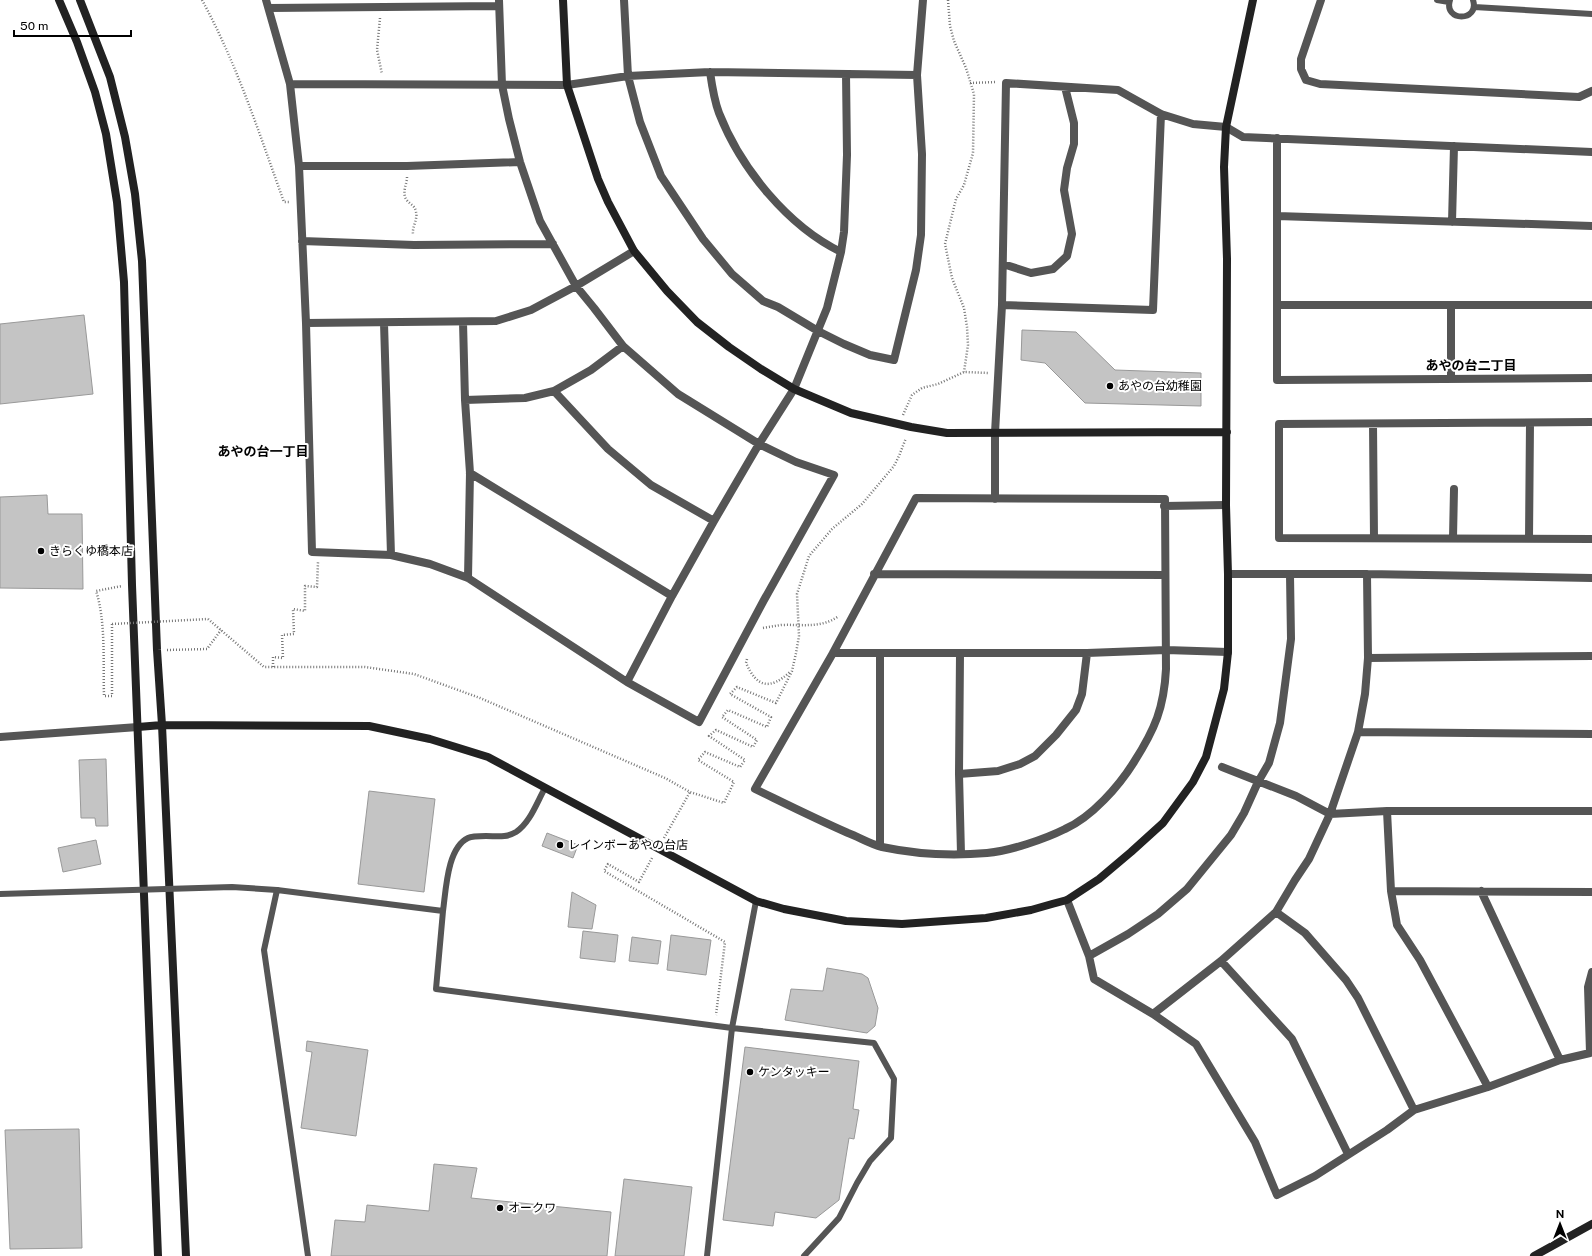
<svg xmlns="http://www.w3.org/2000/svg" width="1592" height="1256" viewBox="0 0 1592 1256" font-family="'Public Sans','Noto Sans JP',sans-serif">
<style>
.building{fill:#c4c4c4;stroke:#999}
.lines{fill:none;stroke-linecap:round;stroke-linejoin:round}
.path{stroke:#777;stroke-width:2.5;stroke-dasharray:1 2;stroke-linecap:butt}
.lane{stroke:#555;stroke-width:6}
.street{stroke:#555;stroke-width:8}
.secondary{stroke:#222;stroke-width:8}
.path-bridge{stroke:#777;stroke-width:2.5;stroke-dasharray:1 2;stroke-linecap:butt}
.lane-bridge{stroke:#555;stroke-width:6}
.poi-dot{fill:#000;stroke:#fff;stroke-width:1.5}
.labels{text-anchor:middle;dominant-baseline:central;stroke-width:4;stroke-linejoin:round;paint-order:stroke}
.poi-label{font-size:12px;fill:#000;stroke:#fff;text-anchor:start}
.neighbourhood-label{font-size:13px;font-weight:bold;fill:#000;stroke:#fff}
</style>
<rect width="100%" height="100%" fill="#fff"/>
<path class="building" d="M84 315 93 394 0 404V324Z
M1022 330 1076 332 1115 370 1201 373V406L1085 403 1045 363 1021 360Z
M47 495 48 514H82L83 589 0 588V497Z
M106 759 108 826H96L95 818H81L79 760Z
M369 791 435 799 424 892 358 884Z
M547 833 578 845 573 858 542 846Z
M96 840 101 864 63 872 58 848Z
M572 892 596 905 592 929 568 927Z
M583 931 618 935 615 962 580 958Z
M671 935 711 940 706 975 667 970Z
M632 937 661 941 658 964 629 961Z
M827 968 862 974 868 978 878 1008 875 1026 867 1033 785 1020 791 989 823 991Z
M307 1041 368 1050 356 1136 301 1128 312 1052 306 1051Z
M745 1047 859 1061 853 1109 859 1110 854 1139 849 1138 839 1200 816 1218 775 1212 773 1226 723 1220Z
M79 1129 82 1248 10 1249 5 1130Z
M434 1164 477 1168 471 1198 611 1212 607 1256H331L335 1220 365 1222 367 1205 429 1211Z
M624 1179 692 1187 684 1256H615Z"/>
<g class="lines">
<path class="path" d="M202 0C237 64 259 133 284 202H290
M948 0 950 26 954 41 966 68 974 94 973 153 964 185 956 199 945 244 952 278 964 308 967 327 968 345 964 372
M380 18 377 50 382 74
M970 83 996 82
M407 177C407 184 402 192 406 199 409 204 415 205 416 212 418 219 412 227 413 234
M903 415 912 395 922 388 938 384 964 372 988 373
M208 619 264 667H365L414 674 480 698 665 778 690 792 724 803 734 782 698 760 705 752 740 767 745 760 709 736 716 730 753 747 757 740 722 717 728 710 767 727 771 717 730 694 737 687 776 703 792 671 796 653 799 636 797 594 809 556 832 529 862 504 894 466 899 456 906 438
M112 624V696H104C103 664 106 621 96 591L122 586
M763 628C769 627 775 626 781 625 803 624 820 629 839 616
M167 650 207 649 221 630
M747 659 746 663C757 688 770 690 790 672
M273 667V657L283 658 282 635 294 634 293 609 305 611V586L317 587 318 562
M664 838 690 792
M652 858 639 882 608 864 604 871 725 942 716 1015"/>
<path class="lane" d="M1437 0 1449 2
M1450 0C1443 22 1480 22 1473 0
M1474 7 1592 14
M443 911 436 989 732 1028 874 1043 894 1079 891 1138 870 1161 857 1183 839 1218 804 1256
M308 1256 264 950 277 890 443 911C446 890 447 848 468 838 472 836 481 836 486 836 497 836 506 838 516 832 530 823 537 802 545 788
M707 1256 732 1028 756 901"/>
<path class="street" d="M266 0 290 84 299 166 306 323 312 552 391 555 430 564 468 578 627 682 699 722 764 600 834 475 796 462 759 444 678 394 623 346 594 308 576 286 540 221 520 162 509 119 502 85 499 0
M624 0 628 76 640 122 661 176 703 239 732 274 763 301 778 307 818 331 844 344 870 355 894 360 916 270 921 235 922 154 917 75 923 0
M1321 0 1301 59V69L1306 80 1320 84 1579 97 1592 91
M269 8 499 6
M710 72C712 86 714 100 719 113 741 169 788 226 841 252
M290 84 567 85 628 76 710 72 917 75
M1277 138V380L1592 378
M299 166H407L520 162
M1277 216 1592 226
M1452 222 1454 146
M302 241 414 245 553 244
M1003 264 1031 273 1053 269 1067 256 1072 234 1064 190 1067 168 1074 144V123L1065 87
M1002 305 1153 310 1161 114
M1277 305H1592
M1451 305V379
M463 322 465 400 470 473 468 578
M306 323 496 321 531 310 576 286 634 251
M384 323 391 555
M554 391 608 449 651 485 714 521
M465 400 525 398 554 391 591 370 623 346
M1592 422 1279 424V538L1592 539
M1373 424 1374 538
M470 473 672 596
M916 498 1165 499 1166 669C1164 708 1155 729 1134 762 1119 786 1092 817 1065 829 1045 839 1010 851 987 853 953 856 915 854 882 847 870 844 859 837 848 833 816 819 786 804 755 789L833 653Z
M995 499V433L1002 305 1006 83 1118 90 1161 114 1193 124 1226 127 1243 137 1592 152
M1164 506 1226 505
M1453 538 1454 489
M1529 539 1530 423
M874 574 1165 575
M1228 574H1367L1592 578
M833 653H1087L1166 650 1228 652
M880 654V846
M960 654 959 774 961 854
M1368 658 1592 656
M627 682 672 596 714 521 759 444 794 389 827 308 841 252 844 232 847 155 846 74
M1358 732 1592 734
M0 737 138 727
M1222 767 1296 796 1330 814 1387 811H1592
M959 774 998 771 1020 764 1035 756 1056 735 1076 710 1082 694 1087 653
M1387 811 1391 891 1397 925 1420 960 1488 1087
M1391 891 1592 892
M1481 891 1560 1060
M1067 900 1089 956 1094 979 1153 1014 1196 1044 1255 1142 1277 1195 1315 1176 1387 1130 1414 1110 1488 1087 1560 1060 1590 1053 1588 987 1592 972
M1276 912 1305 933 1346 980 1358 998 1414 1110
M1089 956 1128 934 1158 914 1187 889 1231 835 1244 813 1258 782 1269 763 1280 723 1291 639 1290 575
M1221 961 1292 1039 1348 1154
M1153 1014 1221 961 1276 912 1295 880 1309 859 1330 814 1358 732 1365 694 1368 658 1367 574"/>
<path class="secondary" d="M59 0 77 42 95 92 106 134 117 202 124 282 132 585 158 1256
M80 0 110 77 125 137 135 194 142 261 157 650 162 725 186 1256
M563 0 567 85 598 179 608 202 634 251 667 291 697 322 729 347 761 369 794 389 851 413 911 427 947 433 1227 432
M138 727 162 725 369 726 430 739 488 757 756 901 784 909 846 921 902 924 986 918 1031 910 1052 904 1067 900 1099 879 1131 852 1163 823 1193 782 1206 757 1224 689 1228 652V574L1226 505 1227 259 1224 167 1226 127 1253 0
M1534 1256 1592 1224"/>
<path class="path-bridge" d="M112 624 208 619"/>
<path class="lane-bridge" d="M0 894 232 887 277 890"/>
</g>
<g class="poi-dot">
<circle cx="1110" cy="386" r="4"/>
<circle cx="41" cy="551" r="4"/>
<circle cx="560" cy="845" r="4"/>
<circle cx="750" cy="1072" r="4"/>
<circle cx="500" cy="1208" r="4"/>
</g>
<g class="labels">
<g class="poi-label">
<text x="1118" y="386">あやの台幼稚園</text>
<text x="49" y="551">きらくゆ橋本店</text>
<text x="568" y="845">レインボーあやの台店</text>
<text x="758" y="1072">ケンタッキー</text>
<text x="508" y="1208">オークワ</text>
</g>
<g class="neighbourhood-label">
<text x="1471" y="365">あやの台二丁目</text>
<text x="263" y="451">あやの台一丁目</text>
</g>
</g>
<g transform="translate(1560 1224)" stroke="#ffffff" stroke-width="3" paint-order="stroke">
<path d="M0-3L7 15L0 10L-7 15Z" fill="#000000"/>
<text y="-6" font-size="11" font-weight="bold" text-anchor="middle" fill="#000000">N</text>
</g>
<path d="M14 30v6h117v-6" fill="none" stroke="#000000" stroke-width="2"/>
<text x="20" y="30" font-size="12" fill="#000000" stroke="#ffffff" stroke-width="3" paint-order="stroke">50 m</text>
</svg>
